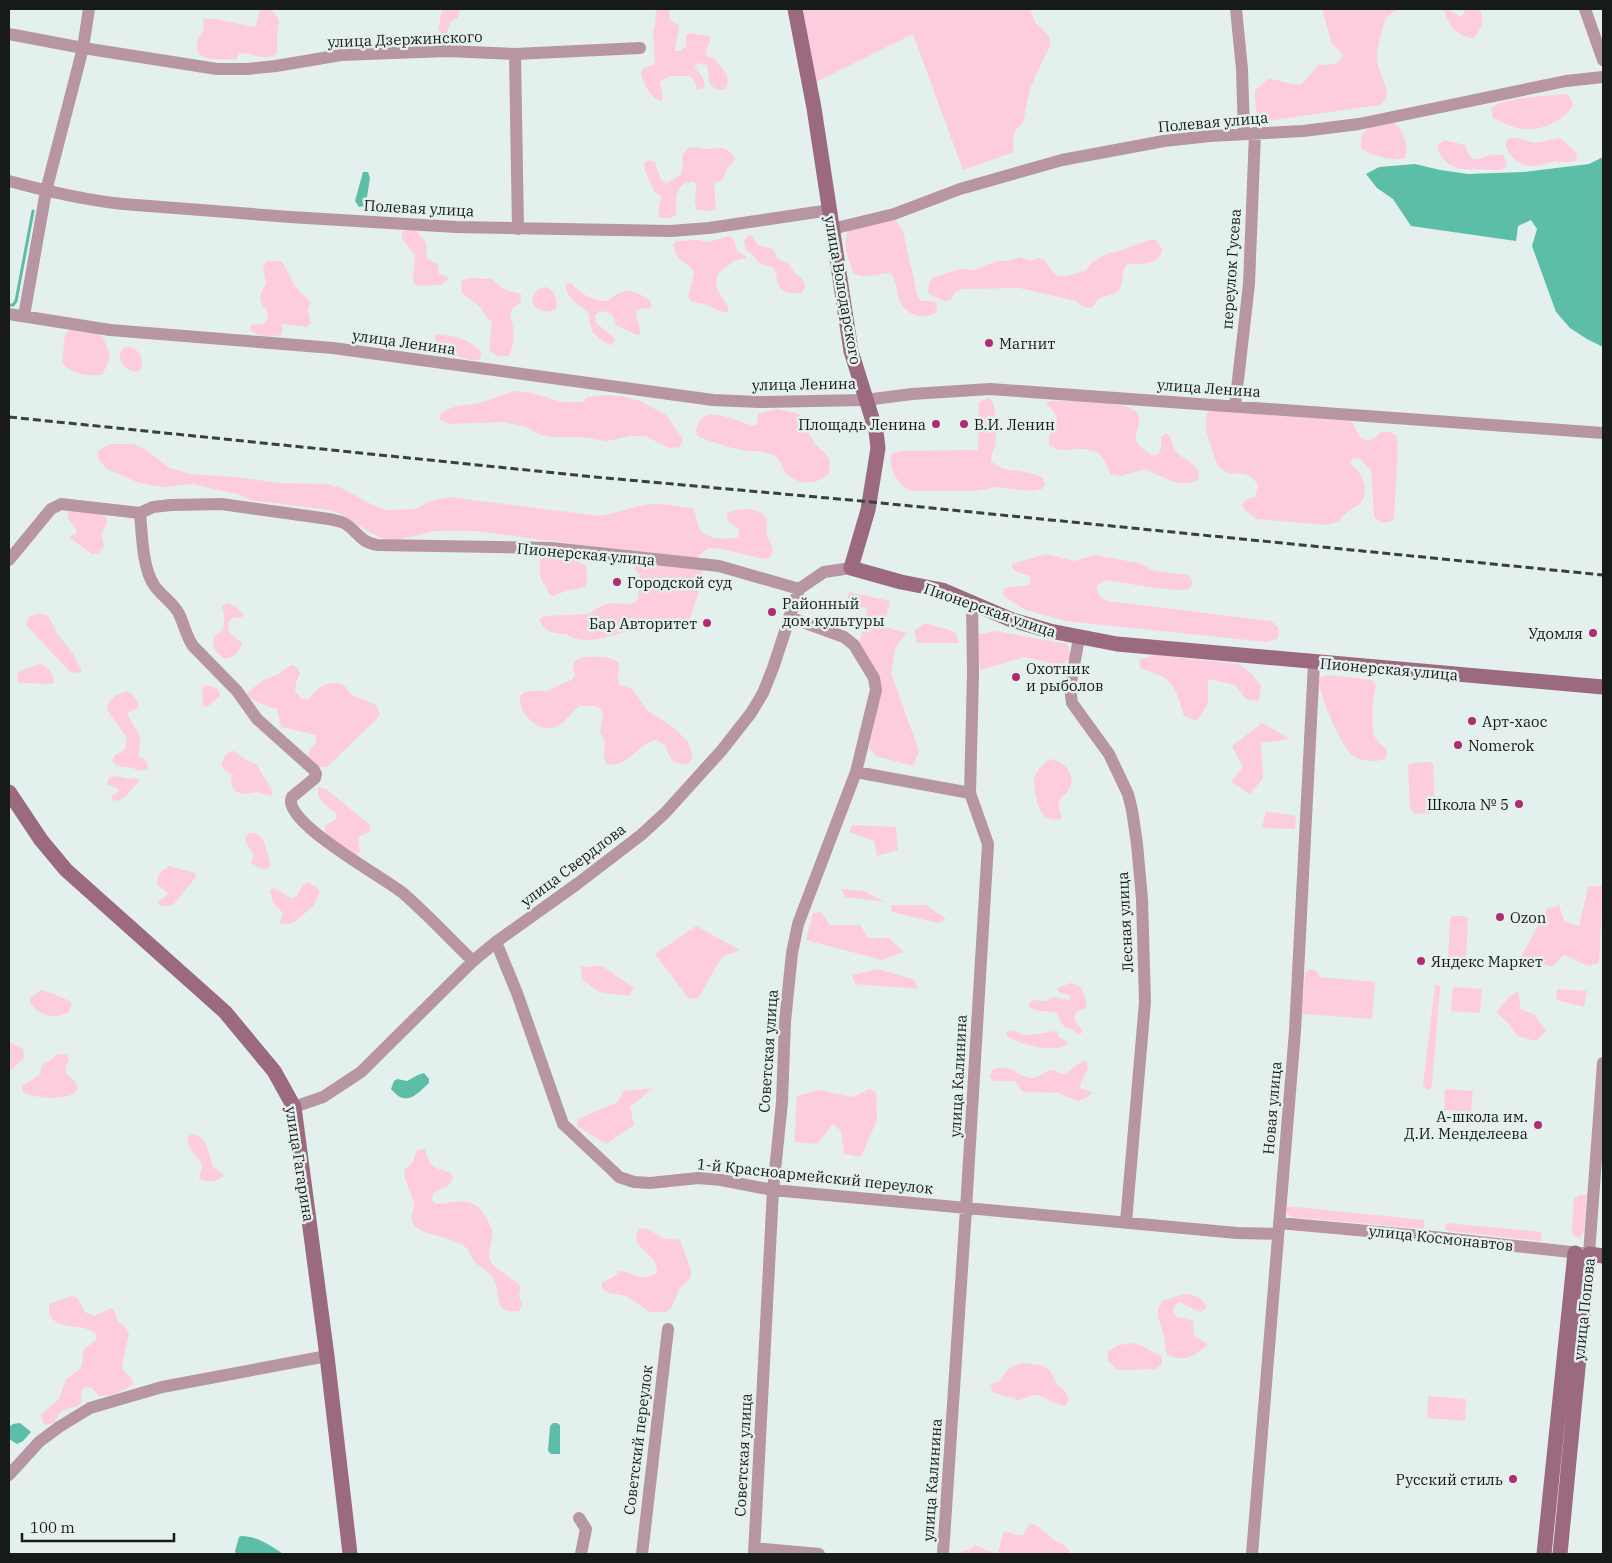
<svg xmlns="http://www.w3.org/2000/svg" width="1612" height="1563" viewBox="0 0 1612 1563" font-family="'IBM Plex Serif',serif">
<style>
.green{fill:#feccdf}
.water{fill:#5cbea7}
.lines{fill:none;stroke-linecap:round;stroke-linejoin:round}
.stream{stroke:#5cbea7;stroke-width:3}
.street{stroke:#b795a2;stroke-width:12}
.secondary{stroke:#9b6a7e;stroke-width:15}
.rail{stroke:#3a403e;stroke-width:3;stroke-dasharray:8 4;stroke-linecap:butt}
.poi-dot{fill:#b12b71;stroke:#e4f0ed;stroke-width:2}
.labels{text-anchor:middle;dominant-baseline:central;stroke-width:5;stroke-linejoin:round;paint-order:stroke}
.street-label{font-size:15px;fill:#161a19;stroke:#e4f0ed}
.poi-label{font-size:15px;fill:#161a19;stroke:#e4f0ed;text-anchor:start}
</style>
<rect width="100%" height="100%" fill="#e4f0ed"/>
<path class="green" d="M260 9H271L279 20 277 35V53C267 62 252 53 240 53L236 59C213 60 183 62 204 29L203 21 204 19H216L254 27 256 25Z
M442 9H458L460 12 457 18 450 22 447 33H442L438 30Z
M656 9H669L670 20 679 26C679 35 675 42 675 51H680L686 46V35L688 33 709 36 710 41 705 54 709 57H714C721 71 732 70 726 89L721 90 714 88 709 82 707 65 697 63 694 67C699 73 707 80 704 88L697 90 695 81 690 76H670L660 82 663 98 662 101C651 99 642 83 641 72L644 68 655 64 653 31 655 27Z
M803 9H1030L1035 22 1049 36 1050 45 1030 88 1023 123 1016 129 1013 139 1014 152 963 170 913 34 816 82Z
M1322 9H1401C1380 17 1386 21 1380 39 1379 46 1376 51 1377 59 1378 72 1387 83 1387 97L1380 105 1266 121C1253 117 1256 102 1255 90L1268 79C1279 79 1296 88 1302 83 1308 78 1313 71 1318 65 1329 64 1340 67 1343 54L1332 44Z
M1447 9 1461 17 1464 14 1465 9H1480C1484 19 1482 29 1474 38 1460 39 1446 23 1444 10Z
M1565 94 1569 95 1573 105C1564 121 1542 131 1523 129 1513 128 1502 122 1493 118L1491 109C1500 97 1549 96 1565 94Z
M1393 123C1404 129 1409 146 1405 158 1394 162 1371 155 1361 149 1359 125 1374 126 1393 123Z
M1509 138H1517L1534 143 1560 138 1576 152 1577 160C1570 164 1561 161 1553 162 1547 163 1540 166 1534 166 1521 168 1507 155 1505 143Z
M1444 140 1465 145C1473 166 1474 159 1491 155 1494 154 1500 155 1503 155 1507 162 1510 167 1500 170L1461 169C1449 166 1438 158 1438 145Z
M696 147C714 154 724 139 735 159L732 164 727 168 723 180 714 183 716 208 711 211 697 210 695 204 696 185 694 182C674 181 676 201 676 215L670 218H660L658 213 661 197 654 191 645 171 644 163 649 160 655 162 661 180 667 183 681 175 683 165 682 156 688 148Z
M894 218 903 231 918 298 922 301H934L936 303 937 312C924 320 907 316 900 302 895 291 898 281 890 273 878 273 864 280 853 273 849 259 841 244 849 230Z
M414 230 417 231 426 243 427 259 438 264 439 274 447 276 448 279 441 285C404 287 414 287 415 255L403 240 401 234 404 231Z
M750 235 752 236 758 245 773 249 777 258 788 263 794 272 802 279 805 284V288L802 293C794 294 781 294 778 284 776 279 777 274 774 268L759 263 752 254 746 250 744 240Z
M729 236 734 240 737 251 746 256V258L733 261C730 265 727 266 723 269 709 280 720 296 728 306V311L726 312 719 311 705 304 692 302 688 297 694 272C687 260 677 264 673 245L676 241 697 240 707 242Z
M1152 239C1159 240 1159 245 1162 250 1159 266 1140 264 1128 264 1119 271 1125 282 1119 290 1113 297 1106 294 1100 298 1097 300 1094 305 1092 308L1083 307 1076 301 1019 288 963 289 955 292 952 299 948 301C943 301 941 299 936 297 924 294 928 288 932 278L960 269 975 270 996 261H1007L1020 257 1030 261 1038 258 1044 259 1053 273 1058 276H1067L1085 271 1093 262 1108 253 1116 252Z
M268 261H281L284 265 295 286 310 302 308 311 311 324 306 327 282 324V333L281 335C270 337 259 337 250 330L251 325 264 324 268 319 267 310C257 301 259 294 266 284L263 266Z
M470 278 492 279 503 289 521 294V302L512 309 510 316C515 328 515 344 509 356H498L489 350 492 322 487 318 480 307 462 293 461 283 462 280Z
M571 283C583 295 590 300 608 301 625 286 631 289 650 300L652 306 650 308 640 309 636 311C636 320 641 326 640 334L636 335C628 329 622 330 616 325 614 314 610 312 599 311L595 316 596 323 611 335 615 340 612 345C605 345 598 336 592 332L588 312C578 304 565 298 566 284Z
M547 287C555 293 558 298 556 309 548 314 536 311 532 302 534 292 537 288 547 287Z
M71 329 94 332 103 337 110 354 109 361 102 375C86 376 74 375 62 363L65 334Z
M439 334C459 337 465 338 481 351V357L479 360C464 362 449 352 436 345L435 336Z
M129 346C140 350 146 360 140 371 122 375 111 350 129 346Z
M515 391 532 393 562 402H582L587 397 603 395 620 396 640 401 666 415 683 439 682 444 679 447 669 448 645 436H631L607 441 581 437H551L538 434 526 427 503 422 448 424 440 420V415C451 403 474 406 489 400 498 397 506 393 515 391Z
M988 398 992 401C997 410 997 435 995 445 994 451 991 454 991 461 1006 475 1026 468 1043 478L1045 485 1042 489 1032 491 997 487 975 491H911C898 485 888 468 891 454L901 451 978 450 979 402Z
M1051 401C1068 401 1119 401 1132 409 1147 418 1134 430 1136 440 1137 444 1141 447 1144 449 1148 454 1151 455 1157 455L1161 449V437L1166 433C1173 438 1171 443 1175 450 1182 460 1204 465 1198 480L1190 483H1176L1145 469 1121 476 1111 474 1103 458 1097 452 1083 449 1061 450 1056 449 1049 445V436C1060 422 1060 417 1047 405V402Z
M776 409 797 413 802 416 809 433 815 444 825 453 830 460 829 474C814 486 801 485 786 474 783 469 781 461 776 457 766 450 753 452 742 450 727 447 711 442 697 436L696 431C697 427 698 422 701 419 711 408 740 422 753 426L757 424 758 414Z
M1210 410 1349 421 1352 422 1360 437 1366 441 1373 439 1381 432H1390L1396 435 1398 446 1394 519 1392 521 1382 523 1374 517 1371 470 1360 459 1354 458 1350 462C1352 467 1355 467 1358 471 1365 480 1369 496 1359 504 1356 507 1352 508 1349 511 1338 519 1343 522 1326 525L1256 519 1245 510 1242 504 1245 500 1255 497 1258 485C1246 465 1231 481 1218 466 1214 453 1198 420 1210 410Z
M110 444H134L146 450 170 468 190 474 236 477 280 483 327 484 341 488 371 504 386 510 416 509 430 501 450 497 599 516C618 513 635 505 654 504 667 503 680 508 693 508 697 515 696 522 699 528 705 540 728 540 738 537L739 530 728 521 727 513C744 506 774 507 766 533 769 543 776 547 770 558L763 559 722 549 708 548 697 558H682L476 531H436L396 540 382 538 369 532 345 516 330 510 251 500 237 494 192 484 163 487 149 485 137 482 107 469 98 459V451Z
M71 510 102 514 106 518 107 524 101 534 104 546 99 553 92 554 70 538 71 535 76 534 77 531C73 523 70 524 67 514Z
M1046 554 1074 561 1094 555 1139 563 1152 570 1162 572 1188 575 1193 582C1192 586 1191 587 1188 589 1179 593 1119 582 1105 580L1097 586C1096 594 1101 597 1107 601L1271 621 1278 627 1279 636 1277 639 1267 642 1065 621 1026 610 1005 597 1003 593 1004 588 1029 585 1031 581 1029 576 1015 571 1012 568V564Z
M543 557 575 558 578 562 586 566 587 582 585 587 566 591 553 596 549 594 546 586C538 580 540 570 540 561Z
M636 563 703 570V579L688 624 684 630C672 630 663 623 650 623 641 624 633 629 624 632 611 637 588 643 574 638 570 637 568 634 563 634 551 632 544 632 539 619L544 616 589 614 599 607 609 603 629 604 636 602 638 598 640 575 635 570Z
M849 592 890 601 884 627 906 633 895 649 891 673 919 751 913 766 876 756 869 748 881 685 859 645 867 608 846 605Z
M226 603 235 606 244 615 242 617 232 618 228 623 229 632 241 642 242 645 234 656 225 659C216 654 210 646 215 636 227 629 225 619 222 607Z
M40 613 48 616 57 633 73 654 78 664 81 668V673L70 672 26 625 29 617Z
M925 623 955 632 959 643H917L914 631Z
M996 631 1067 644 1073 658 1059 665 1025 657 980 670 976 635Z
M1155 655 1238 664 1251 673 1261 686 1259 701 1246 699 1235 685 1208 679V703L1197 721 1184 716C1174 683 1174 679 1140 668L1139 660Z
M584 657C596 657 609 655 619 663L618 679 620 685 632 689 647 710 674 728 689 743 693 758 687 764C671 764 671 759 665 745L656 740C638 742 626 772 606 763L604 759 605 742 600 732 603 716 600 708 595 706H579C571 713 565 723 555 727 544 732 530 722 524 713 521 709 521 703 519 698L523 693 529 691H546L571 680 575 676 573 664 577 659Z
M39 664C47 665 54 674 54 682L50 684 20 683 18 681 17 674 22 670Z
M292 665 298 669 300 673 296 683 295 691 302 699H309C316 688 329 679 343 685 347 687 349 694 354 696 361 699 369 702 376 705L380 714 378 718 327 767H318L308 758 309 751 316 743V735L281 727 277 709 261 704 247 696 248 692 264 680 277 675 289 666Z
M1329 675 1372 680 1376 686C1373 697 1370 730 1376 739 1379 744 1384 746 1387 751L1386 758C1375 764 1358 761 1349 752 1340 742 1318 693 1319 680L1321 677Z
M208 685 218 689 220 696 207 707 203 706 202 687Z
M127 691C133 695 139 700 138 708L128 713V715C136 733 144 731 138 755L147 762 148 769 141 771 132 768 117 766 112 761 114 756 125 749 127 738 107 710V705L115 696Z
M1262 723 1290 739 1261 743 1263 778 1250 794 1231 782 1243 767 1232 746Z
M231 751H234L247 761 257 764C260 774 272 786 273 794L270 796 258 792 245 794 236 792 231 784 232 775 224 770 221 764 225 755Z
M1051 759C1065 762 1078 776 1068 791 1065 795 1059 798 1059 803 1058 809 1062 813 1061 819 1041 822 1038 808 1035 792 1034 787 1033 781 1035 776 1038 769 1044 763 1051 759Z
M1431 762 1433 764 1435 811 1432 813 1414 814 1410 807 1408 765 1412 763Z
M115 776 129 779 136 778 139 781 125 797 117 801 113 800 111 796 117 793 118 789 107 784 109 778Z
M319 787 326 789 370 825V831L358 837 360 851 357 855H349L325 835V826L336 819 337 814C328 807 314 799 319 787Z
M1266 811 1296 816 1295 829 1262 828Z
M852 825 896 827 898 850 877 856 874 841 849 832Z
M249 833H256L264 840C265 848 270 858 270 866L267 869H262L251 863 254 855 246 843 245 837Z
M170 866C179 870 187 869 196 874V877L173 905 160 906 158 901 165 897 168 893 157 885C156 876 162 869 170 866Z
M307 882 317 887 320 892 314 905 295 922 288 924H281L280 921 283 913 273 903 270 891 273 888 293 899C300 895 300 885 307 882Z
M1603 886 1599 963 1589 966 1564 955 1552 967 1521 957 1547 909 1559 905 1564 921 1579 926 1588 887Z
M841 889 865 891 884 902 845 897Z
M891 905H926L946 919 938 923 892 912Z
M821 912 830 925H860L868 938H889L904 952 882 960 806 940 813 913Z
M1453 916H1464L1468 918 1466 958 1448 957 1450 919Z
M696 926 740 950 722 957 698 998 689 999 655 954Z
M602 966 634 988 629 996 599 992 582 979 581 967Z
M878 969 915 980 918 989 855 984 852 975Z
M1313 969 1317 971 1320 977 1375 982 1372 1019 1302 1014 1305 973 1309 970Z
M1070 983C1083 985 1085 994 1087 1006L1084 1009 1076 1012C1071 1024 1079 1022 1082 1032L1079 1035C1068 1023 1065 1035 1057 1013L1035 1010 1030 1007 1029 1003 1034 1000 1045 1001 1054 997 1069 1000 1071 997 1070 995 1060 993 1057 989 1058 988Z
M1435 985H1439L1440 988 1432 1085 1431 1089 1427 1090 1423 1085Z
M1453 987 1482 989 1480 1013 1451 1011Z
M1557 989 1587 991 1584 1007 1556 1000Z
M41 990C47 991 68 999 72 1003L69 1012C54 1019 41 1017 30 1003L31 997Z
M1518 991 1521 1009 1535 1015 1546 1031 1536 1041 1517 1036 1509 1024 1496 1012 1510 996Z
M1011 1030C1017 1031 1017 1033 1022 1035 1025 1036 1051 1032 1054 1031L1057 1032 1059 1037 1067 1042V1045C1052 1053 1022 1045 1008 1037L1006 1035 1008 1031Z
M9 1042 23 1049 24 1058 9 1072Z
M58 1054 67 1055 69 1061 65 1067 66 1073C102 1101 41 1102 23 1092L22 1086 39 1075 42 1065 51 1060Z
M1086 1061 1088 1068 1080 1085 1081 1089 1089 1091 1092 1093 1089 1097 1077 1101 1058 1093 1027 1092 1022 1091 1015 1081H993L990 1077 992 1070C1012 1062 1017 1078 1033 1078 1040 1078 1045 1070 1051 1070 1057 1070 1059 1076 1066 1073 1074 1068 1075 1063 1086 1061Z
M653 1088 630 1107 634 1125 606 1144 577 1126 578 1119 618 1102 623 1091Z
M869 1089 876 1092 877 1120 861 1157 844 1154 841 1131 833 1124 817 1144 794 1142 797 1096 818 1090 854 1097Z
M1445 1089 1473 1091 1471 1112 1444 1110Z
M193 1134C209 1138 208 1155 214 1168L223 1174V1177C215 1182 208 1183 199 1179L202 1165C197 1156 185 1146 188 1136Z
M425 1149C431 1179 448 1163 453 1178L449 1185 433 1193 432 1200 434 1203 439 1204C462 1201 476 1196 488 1221 490 1226 493 1230 492 1235 492 1245 486 1253 491 1262 498 1273 514 1277 521 1287L519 1295 522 1305 519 1311C490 1314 503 1294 493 1278 488 1270 479 1267 473 1260 471 1257 470 1253 468 1250 458 1235 415 1237 412 1221 410 1215 415 1209 414 1203 411 1191 404 1182 404 1170L412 1163 417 1150Z
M1579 1195H1587L1584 1231 1580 1238 1573 1235 1572 1231 1574 1199Z
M1285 1206 1424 1220V1229L1291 1217 1284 1210Z
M1446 1223 1542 1232 1541 1241 1448 1231 1445 1229Z
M640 1228 648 1229 662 1238 680 1240 691 1270V1276L689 1280 680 1288 671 1308 666 1312H650L626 1296 609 1293 602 1288V1282L614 1277 619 1271C637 1272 637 1283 657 1273 659 1251 625 1249 640 1228Z
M1187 1294 1199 1297 1206 1305V1309L1200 1312 1179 1302 1174 1307 1173 1313 1177 1317 1193 1320 1194 1336 1206 1343 1207 1346C1189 1358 1189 1361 1168 1356 1164 1349 1166 1343 1164 1336 1161 1322 1153 1315 1162 1301 1170 1299 1178 1295 1187 1294Z
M71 1296C81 1297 80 1305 85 1312L94 1316 109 1309H114L117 1320 126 1328 129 1334 122 1364 123 1370 132 1379 133 1384C124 1391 110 1397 99 1396L92 1388 86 1387 81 1391C83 1414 74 1403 61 1412 58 1414 56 1420 54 1423L45 1425 43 1423 41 1414 59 1399 66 1379 79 1370 82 1364 84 1349 96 1340V1334C83 1322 60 1332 49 1315V1306L51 1303Z
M1133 1343C1141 1344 1153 1353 1161 1356L1162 1358V1364L1155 1369 1122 1370 1117 1369 1108 1361V1351L1119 1345Z
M1024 1363 1040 1365 1050 1370 1056 1383 1065 1391 1069 1400 1065 1406C1055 1405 1047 1398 1037 1395 1030 1394 1024 1400 1017 1400 1008 1395 1000 1397 992 1391L991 1384 1000 1381C1006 1370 1011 1365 1024 1363Z
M1428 1396 1466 1399 1465 1421 1427 1418Z
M1029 1524H1034L1040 1528 1054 1540 1065 1546 1069 1551V1554H958L960 1552 971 1549 975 1545 996 1554 998 1553 1002 1536 1005 1531 1017 1535H1023Z"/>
<path class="water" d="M1603 157V347L1587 339 1570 328 1556 312 1532 246 1537 229 1531 220 1518 226 1516 241 1411 226 1393 199 1377 188 1366 174 1379 167 1415 164 1440 170 1468 174 1523 172 1589 164Z
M363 172H368L370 178 366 203 364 206 359 207 355 201Z
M424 1073 429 1079V1083C415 1096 406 1107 391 1089L394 1081 397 1079 407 1081 418 1075Z
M20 1423 31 1432 23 1441 17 1444 9 1439V1427L13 1424Z
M553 1423H557L560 1425V1454H551L548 1451 550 1426Z
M241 1536C257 1536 270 1545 283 1554H236L235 1551 239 1537Z"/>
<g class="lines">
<path class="stream" d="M9 305H13L16 301 33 211"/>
<path class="street" d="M1236 9 1242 69 1244 133
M1585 9 1603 60
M9 34 83 48 217 69H247L276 66 341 55 446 51 515 54 640 48
M515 54 518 229
M9 181C46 191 84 200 123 204L290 217 456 227 671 231 709 228 830 210
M832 229 894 214 960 189 1062 160 1164 141 1210 136 1303 131 1359 124 1566 81 1603 77
M9 314 110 330 333 348 713 400 759 402 865 400 912 394 990 389 1603 433
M24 316 46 191 83 48 89 9
M1235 406 1249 284 1255 133
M140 513C142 533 142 567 154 585 161 596 173 602 179 614 184 624 186 636 193 646L237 691 257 719 314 770 316 774 315 778 292 797C279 821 387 879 404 894 428 915 450 939 473 961
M9 560 51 509 61 504 140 513 153 507 171 505 221 504 329 519C333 520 340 521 344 523 358 531 358 541 377 545L552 548 719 566 799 589 824 572 851 568
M1079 638 1070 688 1072 703 1109 754 1128 794 1132 810 1137 844 1142 899 1145 1002 1126 1222
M856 772 970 793
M496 942 517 993 563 1124 613 1171 619 1177 634 1182 650 1183 698 1178 721 1180 773 1190 1237 1233 1278 1234
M294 1107 323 1097 361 1072 473 961 496 942 577 884 641 835 665 813 722 750 751 713 763 693 773 668 799 589
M1279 1223 1434 1237 1589 1254 1603 1063
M9 1475 39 1442 59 1427 90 1408 162 1387 327 1356
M579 1518 586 1529 581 1554
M754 1548 819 1554
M642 1554 668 1329
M754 1554 773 1190 782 1102 785 1022 792 953 798 924 856 772 876 690 874 678 854 645 844 637 789 617
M943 1554 966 1209 988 844 970 793 973 674 972 603
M1252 1554 1295 1031 1314 663"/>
<path class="secondary" d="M795 9 814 108 851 351 876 431 878 448 868 510 851 568 901 582 942 590 1012 620 1050 631 1117 644 1603 687
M9 792 41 840 66 870 225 1012 274 1071 294 1107 327 1356 350 1554
M1544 1554 1575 1253
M1560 1554 1589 1254 1603 1256"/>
<path class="rail" d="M9 417 595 477 861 501 1603 575"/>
</g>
<g class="poi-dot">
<circle cx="989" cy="343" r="5"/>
<circle cx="936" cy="424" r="5"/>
<circle cx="964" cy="424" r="5"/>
<circle cx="617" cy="582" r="5"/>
<circle cx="772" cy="612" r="5"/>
<circle cx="707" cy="623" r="5"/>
<circle cx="1593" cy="633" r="5"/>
<circle cx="1016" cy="677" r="5"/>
<circle cx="1472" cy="721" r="5"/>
<circle cx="1458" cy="745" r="5"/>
<circle cx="1519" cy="804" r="5"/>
<circle cx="1500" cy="917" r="5"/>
<circle cx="1421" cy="961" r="5"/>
<circle cx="1538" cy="1125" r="5"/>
<circle cx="1513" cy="1479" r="5"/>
</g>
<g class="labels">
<g class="street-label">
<text transform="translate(405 39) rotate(-2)">улица Дзержинского</text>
<text transform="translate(1213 122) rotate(-5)">Полевая улица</text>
<text transform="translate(419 208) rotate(3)">Полевая улица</text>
<text transform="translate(1231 269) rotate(-86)">переулок Гусева</text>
<text transform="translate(843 290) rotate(80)">улица Володарского</text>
<text transform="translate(404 342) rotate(8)">улица Ленина</text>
<text transform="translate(804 384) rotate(-1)">улица Ленина</text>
<text transform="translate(1209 388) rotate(4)">улица Ленина</text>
<text transform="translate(586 554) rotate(5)">Пионерская улица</text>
<text transform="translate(990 610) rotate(19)">Пионерская улица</text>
<text transform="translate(1389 669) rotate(5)">Пионерская улица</text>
<text transform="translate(573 865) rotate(-37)">улица Свердлова</text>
<text transform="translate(1125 922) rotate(-93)">Лесная улица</text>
<text transform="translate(768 1051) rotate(-86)">Советская улица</text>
<text transform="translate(958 1076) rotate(-87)">улица Калинина</text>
<text transform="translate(1272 1108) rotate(-85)">Новая улица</text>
<text transform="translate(300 1164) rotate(81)">улица Гагарина</text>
<text transform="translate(815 1176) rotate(6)">1-й Красноармейский переулок</text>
<text transform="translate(1441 1238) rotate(6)">улица Космонавтов</text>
<text transform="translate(1584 1309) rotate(-84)">улица Попова</text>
<text transform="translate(638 1440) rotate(-83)">Советский переулок</text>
<text transform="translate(743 1455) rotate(-87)">Советская улица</text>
<text transform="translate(932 1480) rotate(-86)">улица Калинина</text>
</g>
<g class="poi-label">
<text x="999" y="343">Магнит</text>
<text x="926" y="424" text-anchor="end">Площадь Ленина</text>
<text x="974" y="424">В.И. Ленин</text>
<text x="627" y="582">Городской суд</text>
<text x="782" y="603">Районный<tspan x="782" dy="17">дом культуры</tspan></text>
<text x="697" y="623" text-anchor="end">Бар Авторитет</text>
<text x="1583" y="633" text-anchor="end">Удомля</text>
<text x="1026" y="668">Охотник<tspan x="1026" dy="17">и рыболов</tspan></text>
<text x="1482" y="721">Арт-хаос</text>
<text x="1468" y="745">Nomerok</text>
<text x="1509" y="804" text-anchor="end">Школа № 5</text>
<text x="1510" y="917">Ozon</text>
<text x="1431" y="961">Яндекс Маркет</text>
<text x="1528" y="1116" text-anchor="end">А-школа им.<tspan x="1528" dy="17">Д.И. Менделеева</tspan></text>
<text x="1503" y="1479" text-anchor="end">Русский стиль</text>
</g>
</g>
<rect width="1612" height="1563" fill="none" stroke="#161a19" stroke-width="20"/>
<path d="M22 1533v8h152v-8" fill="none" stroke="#161a19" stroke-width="2.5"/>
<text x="30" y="1533" font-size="15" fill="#161a19" stroke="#e4f0ed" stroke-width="4" paint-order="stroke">100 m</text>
</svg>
